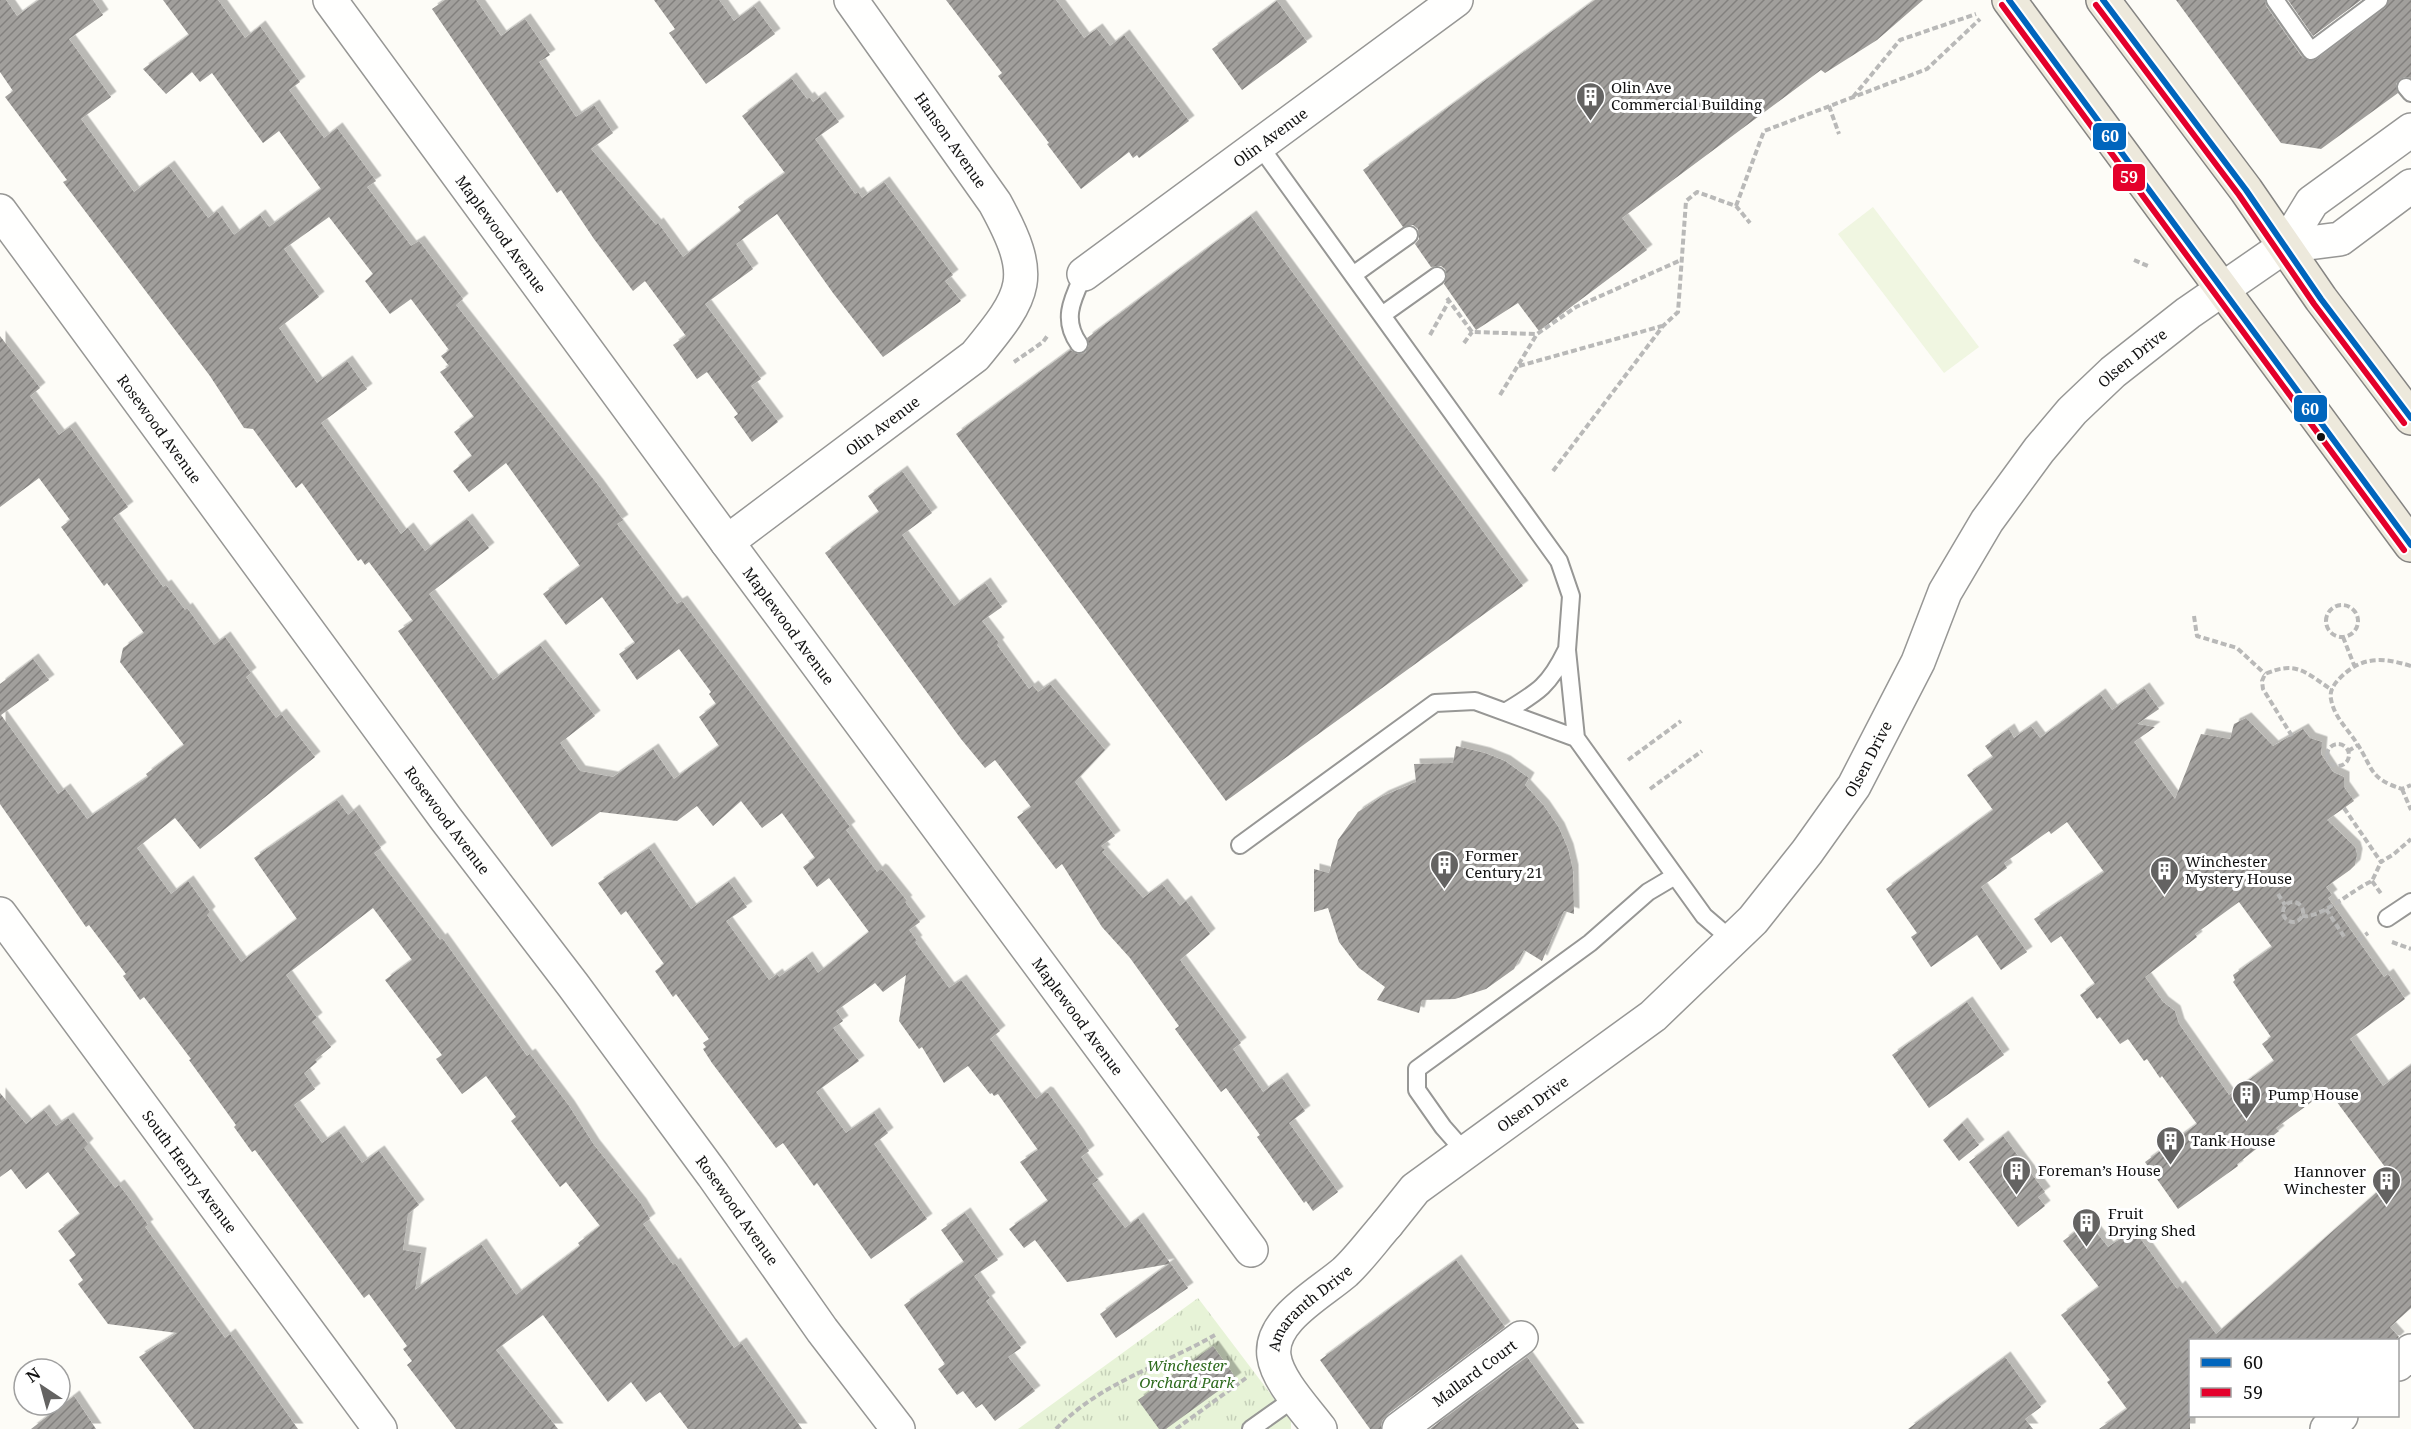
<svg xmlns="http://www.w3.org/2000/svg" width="2411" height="1429" viewBox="0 0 2411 1429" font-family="'Noto Serif',serif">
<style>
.park{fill:url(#park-tufts)}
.pitch{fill:#f0f6e1}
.building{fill:url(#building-hatch);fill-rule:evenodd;filter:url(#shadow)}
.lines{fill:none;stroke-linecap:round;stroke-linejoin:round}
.service-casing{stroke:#979795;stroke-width:20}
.minor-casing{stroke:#979795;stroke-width:36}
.tertiary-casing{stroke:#979795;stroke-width:36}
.primary-casing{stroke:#858482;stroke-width:36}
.path{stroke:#b9b9b8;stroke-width:4;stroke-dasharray:6 3;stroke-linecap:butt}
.service{stroke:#fffffe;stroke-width:16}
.minor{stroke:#fffffe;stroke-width:33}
.tertiary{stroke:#fffffe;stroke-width:33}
.primary{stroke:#ede9dc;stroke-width:33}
.bus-1-casing{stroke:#fff;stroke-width:10}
.bus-2-casing{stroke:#fff;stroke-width:10}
.bus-1{stroke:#0065bd;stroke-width:6}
.bus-2{stroke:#e4002b;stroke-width:6}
.bus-dot{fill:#111;stroke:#fff;stroke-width:2}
.labels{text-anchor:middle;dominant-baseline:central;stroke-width:6;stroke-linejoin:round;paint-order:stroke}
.poi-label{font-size:15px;fill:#111;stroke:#fff;text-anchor:start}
.street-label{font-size:15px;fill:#111;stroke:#fff}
.park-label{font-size:15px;font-style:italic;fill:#2f6b1f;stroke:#fff}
.line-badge{stroke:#fff;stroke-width:2}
.badge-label{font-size:16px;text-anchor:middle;font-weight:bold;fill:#fff}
</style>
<defs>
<pattern id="park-tufts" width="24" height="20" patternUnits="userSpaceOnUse" patternTransform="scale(1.5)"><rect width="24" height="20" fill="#e7f3d7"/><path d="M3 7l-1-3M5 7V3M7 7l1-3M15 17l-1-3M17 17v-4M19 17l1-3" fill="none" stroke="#c5cfb8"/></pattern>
<pattern id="building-hatch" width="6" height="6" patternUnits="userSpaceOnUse" patternTransform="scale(1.5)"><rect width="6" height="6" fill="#a19f9c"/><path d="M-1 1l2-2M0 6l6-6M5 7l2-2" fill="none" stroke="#82807e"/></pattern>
<filter id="shadow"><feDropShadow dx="5.5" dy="-5.5" stdDeviation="0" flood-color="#0004"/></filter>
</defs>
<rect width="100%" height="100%" fill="#fdfcf7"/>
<path class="park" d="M1198 1298 1291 1421V1429H1018Z"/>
<path class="pitch" d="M1873 207 1979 347 1944 373 1838 234Z"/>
<path class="building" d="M0 0H6L17 16 39 0H93L103 15 69 39 111 97 81 119 134 192 169 166 208 218 217 211 234 235 260 215 269 227 321 189 279 131 263 143 212 73 200 82 192 72 166 94 143 69 189 35 163 0H218L245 38 260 26 300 82 289 90 324 138 337 128 376 181 367 187 411 246 419 241 463 299 456 305 598 485 623 520 617 524 677 604 682 601 718 649 850 827 846 830 877 872 880 869 883 871 907 901 905 902 920 922 909 930 917 941 915 942 949 988 961 980 1000 1031 990 1039 1036 1099 1045 1092 1048 1093 1078 1134 1089 1151 1081 1157 1098 1180 1092 1184 1125 1228 1138 1218 1188 1288 1116 1338 1100 1314 1169 1264 1067 1282 1035 1240 1024 1248 1009 1229 1048 1201 1020 1162 1038 1150 998 1094 994 1096 992 1093 990 1094 968 1066 944 1083 922 1047 919 1049 899 1021 906 975 883 992 875 983 836 1011 843 1021 833 1028 859 1061 816 1092 846 1133 874 1113 888 1133 874 1144 927 1219 871 1259 817 1183 814 1186 783 1143 776 1148 712 1063 703 1049 706 1047 703 1043 709 1039 676 994 673 997 655 971 664 964 626 911 621 915 598 883 649 848 691 909 729 882 747 907 726 921 769 980 777 974 779 977 807 957 818 973 869 932 829 878 817 887 803 867 815 858 782 813 762 828 741 801 713 826 697 806 677 821 600 812 552 847 398 631 413 621 369 562 365 565 361 559 358 561 302 483 296 488 253 429 244 428 210 376 63 182 67 180 5 97 13 91 0 72ZM329 217 373 274 365 281 390 314 411 299 449 350 441 356 449 366 440 372 474 417 454 432 472 456 453 471 469 492 506 463 580 566 543 594 566 625 602 597 635 643 619 654 637 680 679 649 711 692 709 694 716 704 699 717 719 746 674 779 653 749 613 777 580 771 560 743 595 716 540 645 493 680 429 594 489 548 467 519 425 551 408 528 401 534 321 423 367 389 347 361 317 383 279 328 319 297 284 249Z
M445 0H476L501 36 525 19 550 55 539 62 576 117 594 105 613 133 591 149 656 225 658 223 683 257 741 211 738 207 785 173 742 116 791 78 807 99 809 97 813 102 820 97 839 122 815 139 855 194 858 192 862 198 884 182 953 275 945 281 961 301 883 357 833 293 777 214 736 244 753 269 705 304 761 379 751 386 778 422 752 442 734 417 738 414 707 372 697 379 673 345 686 336 645 281 633 291 594 239 561 190 557 193 432 9Z
M654 0H719L734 21 754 6 775 34 706 84 669 33 675 29Z
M946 0H1056L1084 38 1097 29 1110 46 1124 35 1189 121 1139 158 1137 155 1133 158 1129 152 1081 189 1047 144 1049 143 998 76 1002 73Z
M1595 0H1923L1877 40 1825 73 1821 70 1622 218 1647 250 1539 331 1518 303 1476 330 1444 284 1447 276 1445 269 1441 266 1431 267 1415 244 1419 239 1418 229 1413 225 1403 227 1363 170Z
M2176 0H2265L2266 6 2302 57 2312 61 2317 59 2385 8 2389 0H2411V78L2405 77 2400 79 2396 84 2398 93 2321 149 2281 143Z
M2288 0H2361L2313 36Z
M1277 1 1307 42 1242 90 1212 49Z
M1251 216 1523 586 1226 801 956 434 1070 350 1078 354 1085 353 1089 345 1087 338Z
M0 336 40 388 30 396 59 435 70 427 128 507 113 518 163 587 166 585 185 610 187 608 214 645 225 637 251 673 246 677 276 718 281 714 315 757 200 849 175 818 137 848 171 894 188 881 210 912 207 915 241 962 297 919 254 858 337 800 348 815 354 810 381 848 374 853 440 940 442 938 527 1056 530 1054 569 1106 594 1145 641 1204 650 1219 643 1224 673 1265 675 1263 734 1348 741 1343 802 1429H688L660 1392 646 1402 631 1382 608 1402 543 1315 496 1350 558 1429H456L407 1365 412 1361 403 1349 407 1346 369 1294 364 1298 255 1150 252 1152 234 1127 236 1125 189 1060 191 1059 144 997 140 1000 123 976 126 974 89 925 86 927 0 804V684L33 659 49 680 1 715 58 794 65 789 87 819 148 777 146 774 184 745 120 662 123 648 144 633 107 583 104 586 61 527 70 520 39 478 0 507ZM373 908 412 960 385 980 442 1055 436 1059 462 1094 486 1076 516 1117 511 1121 560 1187 566 1182 600 1226 578 1243 580 1246 516 1295 481 1244 415 1290 421 1253 403 1250 408 1214 419 1205 379 1151 362 1163 339 1131 322 1143 294 1105 315 1089 304 1073 317 1062 315 1060 331 1047 312 1022 317 1018 286 975Z
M902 471 932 513 902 535 954 606 985 583 1002 607 982 621 999 643 997 645 1029 689 1033 686 1038 692 1050 684 1105 750 1075 782 1115 836 1101 846 1105 850 1102 852 1143 898 1162 884 1180 906 1186 901 1210 934 1180 960 1241 1043 1233 1049 1263 1092 1282 1078 1305 1111 1289 1123 1338 1192 1313 1211 1306 1201 1304 1203 1257 1137 1260 1135 1226 1088 1221 1092 1175 1029 1179 1026 1130 958 1102 927 1062 864 1056 869 1017 817 1031 807 995 760 985 768 961 739 825 553 879 512 868 496Z
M2144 688 2159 709 2137 724 2155 727 2134 742 2175 799 2201 734 2230 739 2234 724 2246 718 2273 746 2303 729 2310 738 2322 742 2321 754 2333 772 2344 777V787L2354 801 2327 820 2355 847 2357 854 2355 865 2350 870 2326 887 2332 895 2328 898 2384 977 2388 974 2405 999 2350 1039 2383 1086 2411 1065V1308L2390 1327 2399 1337 2395 1341H2190V1429H2099L2127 1409 2107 1382 2110 1380 2061 1315 2099 1287 2063 1241 2088 1222 2108 1247 2134 1230 2177 1289 2180 1286 2216 1334 2385 1185 2379 1179 2388 1171 2328 1090 2276 1128 2279 1131 2237 1164 2238 1166 2178 1209 2145 1162 2197 1124 2162 1076 2160 1078 2147 1059 2144 1061 2128 1039 2120 1044 2100 1017 2097 1019 2080 995 2095 984 2061 936 2051 943 2034 919 2104 872 2067 822 2051 834 2049 831 2004 863 2007 868 1981 887 2027 952 2001 970 1977 935 1931 967 1911 937 1917 933 1886 889 1993 810 1967 775 1993 757 1985 746 2009 729 2014 738 2031 726 2040 738 2100 694 2112 710ZM2239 902 2272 947 2233 975 2235 980 2233 982 2271 1037 2262 1044 2274 1061 2229 1095 2179 1024 2175 1011 2163 1002 2145 977 2197 937 2195 934Z
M1456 746 1485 753 1505 761 1529 778 1525 785 1544 806 1559 828 1568 849 1573 870 1574 914 1564 911 1542 961 1524 950 1514 969 1486 989 1455 999 1422 1000 1419 1013 1377 1000 1385 987 1359 968 1339 942 1328 908 1314 912V869L1329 873 1338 840 1358 812 1383 796 1416 782 1414 764 1453 763Z
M1967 1002 2004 1055 1929 1108 1892 1055Z
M0 1093 26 1124 44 1110 56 1126 68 1118 88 1144 84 1148 115 1188 119 1185 129 1198 148 1225 145 1227 225 1338 230 1334 298 1429H194L139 1357 177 1333 108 1324 78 1284 83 1280 69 1260 76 1255 58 1231 80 1214 48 1172 26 1189 11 1169 0 1177Z
M1962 1123 1979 1145 1959 1161 1943 1140Z
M2003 1136 2045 1192 2038 1197 2045 1206 2018 1227 1969 1162Z
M965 1213 998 1260 974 1276 941 1230Z
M1456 1260 1505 1327 1388 1414 1382 1421 1381 1429H1370L1320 1360Z
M964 1262 990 1298 986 1301 1021 1348 1008 1357 1035 1391 995 1421 982 1404 976 1408 963 1391 957 1395 938 1369 945 1364 904 1305Z
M1213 1346 1236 1378 1166 1429H1159L1138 1400Z
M1527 1357 1579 1429H1430Z
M2005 1357 2041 1407 2025 1419 2033 1429H1908Z
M74 1396 96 1429H31Z"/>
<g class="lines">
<defs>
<path id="service" d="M2275 0 2311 51 2379 0
M2406 87 2411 93
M1259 145 1559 561 1571 596 1567 650 1576 738 1704 916 1733 941
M1353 275 1409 235
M1382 315 1437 276
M1079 344C1061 319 1073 298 1084 274
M1505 712C1538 692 1549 686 1566 651
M1240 845 1435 703 1475 701 1576 738
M2387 918 2411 902
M1465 1152 1443 1127 1417 1090V1069L1590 943 1648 892 1675 876
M1251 1429 1296 1397"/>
<g id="minor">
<path id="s1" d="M330 0 727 542 1251 1250"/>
<path id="s2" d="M0 211 446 819 573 985 713 1175 822 1330 898 1429"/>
<path id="s3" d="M1084 274 1456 0"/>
<path id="s4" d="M727 542 975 356C1027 293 1036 278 995 203L851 0"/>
<path id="s5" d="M0 914 380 1429"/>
<path d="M2398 1364 2411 1351"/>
<path id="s6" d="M1320 1429C1305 1409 1277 1380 1274 1356 1269 1320 1321 1293 1345 1272 1360 1258 1373 1240 1387 1224"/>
<path id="s7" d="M1399 1429 1521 1338"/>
<path d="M2327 1429 2341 1416"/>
</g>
<g id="tertiary">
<path d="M2285 246 2340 239 2411 186"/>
<path id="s8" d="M1387 1224 1415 1189 1653 1016 1753 920 1807 852 1854 786 1918 662 1945 592 1987 521 2039 450 2072 411 2113 372 2188 313 2285 246 2312 202 2411 130"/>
</g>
<path id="primary" d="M2009 0 2411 545
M2103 0 2246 190 2321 299 2411 418"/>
</defs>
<use href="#service" class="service-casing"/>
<use href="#minor" class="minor-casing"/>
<use href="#tertiary" class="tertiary-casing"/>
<use href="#primary" class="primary-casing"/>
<path class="path" d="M1853 97 1900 40 1976 14
M1829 106 1839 134
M1736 206 1764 131 1927 69 1980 19
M2134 260 2148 266
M1447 298 1472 332 1537 334
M1430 335 1449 301
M1464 343 1472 332
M1014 362 1043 342 1048 335
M1519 366 1662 326
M1500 395 1537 334 1576 307 1681 260
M1553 471 1663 326 1678 312 1686 201 1697 192 1736 206 1750 223
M2326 621a16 16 0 1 1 32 0a16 16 0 1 1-32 0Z
M2194 616 2197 636 2237 648 2265 674
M2343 637 2354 665
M2411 666C2382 657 2361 656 2339 679 2334 684 2329 692 2331 699 2334 717 2347 728 2356 742 2374 769 2368 778 2402 789L2411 785
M2292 736 2263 689 2262 681 2265 674C2297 660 2306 673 2332 690
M2327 755a11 11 0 1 1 22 0a11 11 0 1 1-22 0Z
M2348 751 2358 745
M1628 760 1681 721
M1650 789 1702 751
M2402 789 2411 810
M2344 808 2381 862 2394 854 2411 839
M2372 881 2382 895
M2278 894 2285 905
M2283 912a10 10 0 1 1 20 0a10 10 0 1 1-20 0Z
M2326 909 2345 938
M2302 916C2321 919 2353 889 2372 881L2381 862
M2358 940 2368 933
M2392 942 2411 949
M1056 1429C1100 1383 1161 1366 1215 1335
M1176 1429 1246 1378"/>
<use href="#service" class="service"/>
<use href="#minor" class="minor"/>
<use href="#tertiary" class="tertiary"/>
<use href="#primary" class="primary"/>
<defs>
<path id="bus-1" d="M2009 0 2411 545
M2103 0 2246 190 2321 299 2411 418"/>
<path id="bus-2" d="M2002 5 2404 550
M2096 5 2239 195 2314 304 2404 423"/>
</defs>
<use href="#bus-1" class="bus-1-casing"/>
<use href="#bus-2" class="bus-2-casing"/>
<use href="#bus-1" class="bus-1"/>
<use href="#bus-2" class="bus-2"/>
</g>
<defs>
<symbol id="building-pin" viewBox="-11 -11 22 30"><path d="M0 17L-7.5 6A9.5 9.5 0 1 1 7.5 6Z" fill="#646362" stroke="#fff"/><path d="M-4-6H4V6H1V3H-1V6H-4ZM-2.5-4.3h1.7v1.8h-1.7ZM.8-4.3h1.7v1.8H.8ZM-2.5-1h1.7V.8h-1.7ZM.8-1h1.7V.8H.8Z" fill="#fff"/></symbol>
</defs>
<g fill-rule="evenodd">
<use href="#building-pin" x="1574" y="80" width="33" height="45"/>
<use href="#building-pin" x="1428" y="848" width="33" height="45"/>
<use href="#building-pin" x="2148" y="854" width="33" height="45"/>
<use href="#building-pin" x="2230" y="1078" width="33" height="45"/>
<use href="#building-pin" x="2154" y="1124" width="33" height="45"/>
<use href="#building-pin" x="2000" y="1154" width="33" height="45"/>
<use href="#building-pin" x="2370" y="1164" width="33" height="45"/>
<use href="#building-pin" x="2070" y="1206" width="33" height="45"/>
</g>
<circle class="bus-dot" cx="2321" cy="437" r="5"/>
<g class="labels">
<g class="poi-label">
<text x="1611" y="87">Olin Ave<tspan x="1611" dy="17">Commercial Building</tspan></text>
<text x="1465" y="855">Former<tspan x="1465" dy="17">Century 21</tspan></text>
<text x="2185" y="861">Winchester<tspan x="2185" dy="17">Mystery House</tspan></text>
<text x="2268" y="1094">Pump House</text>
<text x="2191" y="1140">Tank House</text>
<text x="2038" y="1170">Foreman’s House</text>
<text x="2366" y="1171" text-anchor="end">Hannover<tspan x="2366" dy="17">Winchester</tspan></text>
<text x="2108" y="1213">Fruit<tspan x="2108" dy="17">Drying Shed</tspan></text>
</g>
<g class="street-label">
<text stroke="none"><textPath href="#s3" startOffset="231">Olin Avenue</textPath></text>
<text transform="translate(951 140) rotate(55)">Hanson Avenue</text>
<text stroke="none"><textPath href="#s1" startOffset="290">Maplewood Avenue</textPath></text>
<text stroke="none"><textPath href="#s8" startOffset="1162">Olsen Drive</textPath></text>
<text stroke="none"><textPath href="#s4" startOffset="194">Olin Avenue</textPath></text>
<text stroke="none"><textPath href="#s2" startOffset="270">Rosewood Avenue</textPath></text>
<text stroke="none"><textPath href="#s1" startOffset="776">Maplewood Avenue</textPath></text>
<text stroke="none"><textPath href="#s8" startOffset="676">Olsen Drive</textPath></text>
<text stroke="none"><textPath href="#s2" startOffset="756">Rosewood Avenue</textPath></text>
<text stroke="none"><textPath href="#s1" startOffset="1262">Maplewood Avenue</textPath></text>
<text stroke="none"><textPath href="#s8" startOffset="190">Olsen Drive</textPath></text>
<text stroke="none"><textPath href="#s5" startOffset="320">South Henry Avenue</textPath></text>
<text stroke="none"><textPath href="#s2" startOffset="1242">Rosewood Avenue</textPath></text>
<text stroke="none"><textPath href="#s6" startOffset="150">Amaranth Drive</textPath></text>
<text stroke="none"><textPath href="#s7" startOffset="94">Mallard Court</textPath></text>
</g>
<g class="park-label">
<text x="1187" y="1365">Winchester<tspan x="1187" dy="17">Orchard Park</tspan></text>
</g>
</g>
<g class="line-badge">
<rect x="2092" y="122" width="35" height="29" rx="6" fill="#0065bd"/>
<rect x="2112" y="163" width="34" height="29" rx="6" fill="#e4002b"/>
<rect x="2293" y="394" width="35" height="29" rx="6" fill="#0065bd"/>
</g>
<g class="badge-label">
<text x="2110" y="142">60</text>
<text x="2129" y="183">59</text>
<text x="2310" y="415">60</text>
</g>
<rect x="2189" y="1339" width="210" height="78" fill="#ffffff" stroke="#a0a0a0" stroke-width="1.5"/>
<rect x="2201" y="1358" width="30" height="9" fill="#0065bd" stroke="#a0a0a0" stroke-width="1.5"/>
<text x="2243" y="1369" font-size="18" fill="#111111">60</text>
<rect x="2201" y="1388" width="30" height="9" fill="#e4002b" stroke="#a0a0a0" stroke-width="1.5"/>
<text x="2243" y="1399" font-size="18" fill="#111111">59</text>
<g transform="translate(42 1387) rotate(324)"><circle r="28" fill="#ffffff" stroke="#a0a0a0" stroke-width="1.5"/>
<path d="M0-4.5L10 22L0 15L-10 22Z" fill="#646362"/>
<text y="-9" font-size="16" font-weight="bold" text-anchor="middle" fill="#111111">N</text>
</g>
</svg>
